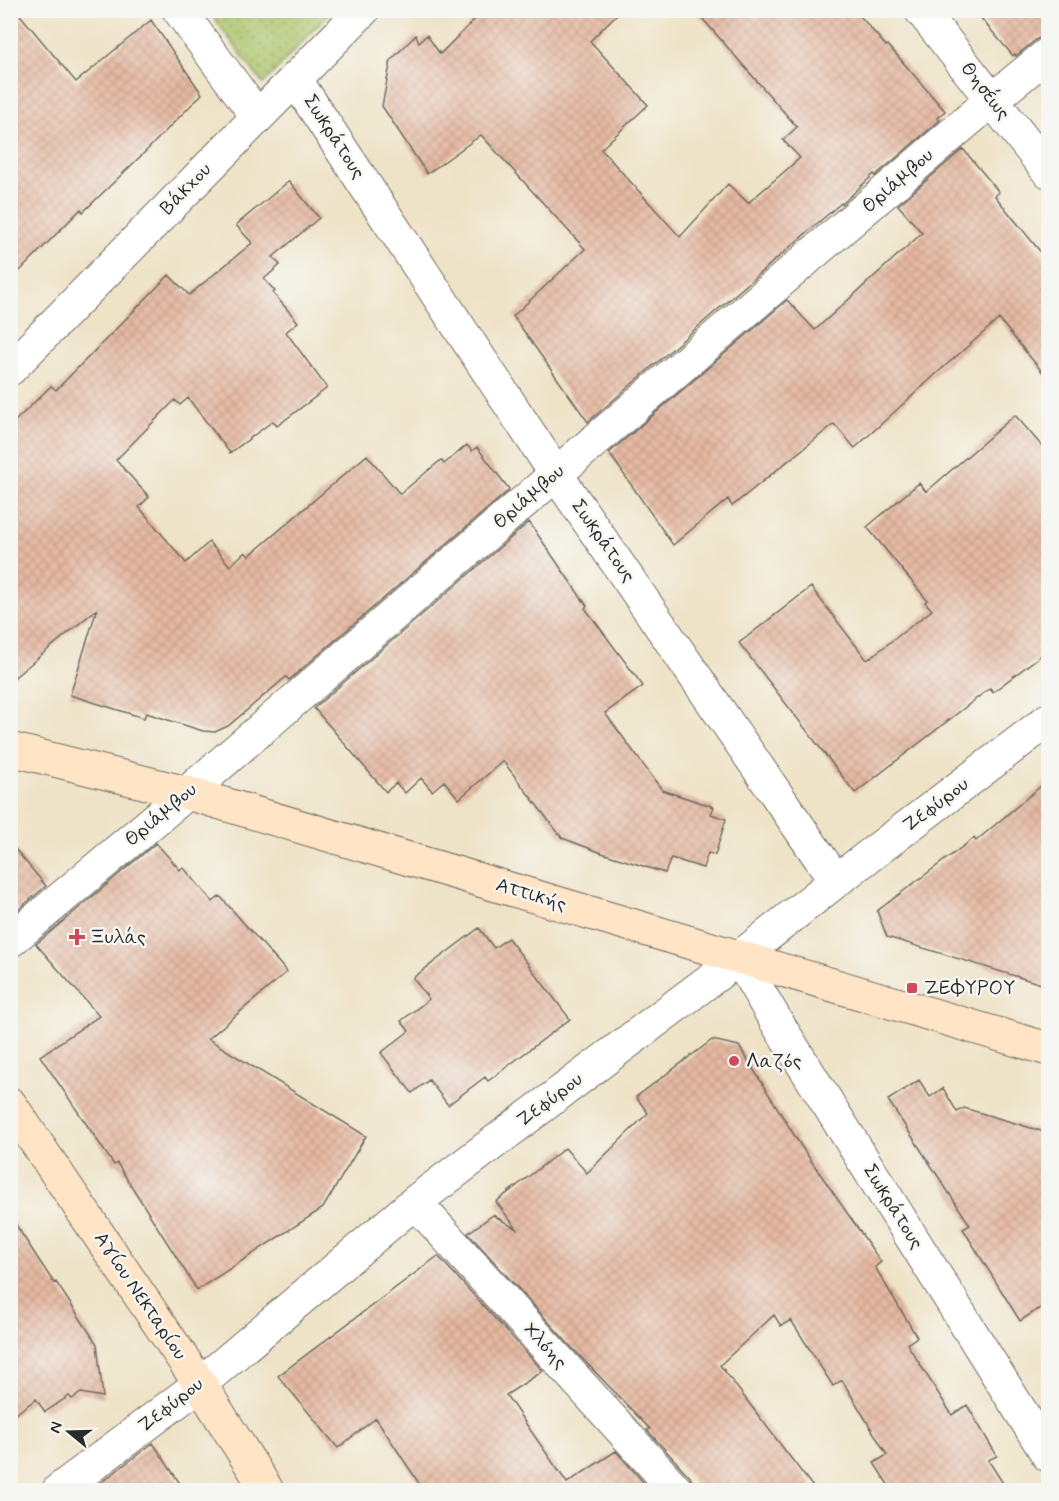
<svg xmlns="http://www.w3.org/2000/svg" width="1059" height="1501" viewBox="0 0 1059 1501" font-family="Mynerve,sans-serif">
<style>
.park{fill:url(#park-dots);stroke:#6c784a;stroke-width:1.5}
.building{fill:url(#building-cross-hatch)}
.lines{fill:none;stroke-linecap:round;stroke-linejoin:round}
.street-casing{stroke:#706b62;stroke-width:35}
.secondary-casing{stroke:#706b62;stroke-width:35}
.street{stroke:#fff;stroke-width:33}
.secondary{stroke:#ffe4c6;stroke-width:33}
.poi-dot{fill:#d1495b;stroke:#f6f6f2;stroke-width:2}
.labels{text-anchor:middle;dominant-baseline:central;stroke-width:5;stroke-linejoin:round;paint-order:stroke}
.street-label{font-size:20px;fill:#2b2b2b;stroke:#f6f6f2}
.poi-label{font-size:20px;fill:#2b2b2b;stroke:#f6f6f2;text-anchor:start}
</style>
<defs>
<pattern id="park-dots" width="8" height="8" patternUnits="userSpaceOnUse" patternTransform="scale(1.5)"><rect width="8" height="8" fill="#acc469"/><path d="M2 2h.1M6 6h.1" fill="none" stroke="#8c9f57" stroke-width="1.8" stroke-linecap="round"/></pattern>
<pattern id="building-cross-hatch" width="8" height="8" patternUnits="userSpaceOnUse" patternTransform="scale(1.5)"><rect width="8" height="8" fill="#e5b9a2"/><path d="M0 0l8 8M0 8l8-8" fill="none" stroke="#c59f8c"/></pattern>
</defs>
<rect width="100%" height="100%" fill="#f6f6f2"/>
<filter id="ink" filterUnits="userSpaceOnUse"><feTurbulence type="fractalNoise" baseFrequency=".0167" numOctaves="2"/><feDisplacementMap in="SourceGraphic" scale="12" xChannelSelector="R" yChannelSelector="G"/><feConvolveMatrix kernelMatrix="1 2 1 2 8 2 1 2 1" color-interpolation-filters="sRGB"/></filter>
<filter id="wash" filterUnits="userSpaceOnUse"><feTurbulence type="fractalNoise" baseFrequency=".008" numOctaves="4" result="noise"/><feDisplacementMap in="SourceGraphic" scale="24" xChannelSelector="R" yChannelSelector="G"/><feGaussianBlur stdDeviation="1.35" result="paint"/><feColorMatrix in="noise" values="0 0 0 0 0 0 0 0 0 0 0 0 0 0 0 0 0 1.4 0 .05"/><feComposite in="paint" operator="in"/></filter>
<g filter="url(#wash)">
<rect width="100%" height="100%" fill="#efe3c7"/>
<path class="park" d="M328 11 329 13 263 84 209 11Z"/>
<g id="blocks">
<path class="building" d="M10 10H16L76 82 151 20 202 94 146 151 83 212 81 209 10 281Z
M484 10H621L590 41 648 105 601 149 680 237 728 184 748 203 800 158 783 140 797 127 695 10H855L886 46 888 45 945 111 937 118 940 120 875 176 874 174 842 204 841 203 588 422 513 316 585 249 481 135 427 174 382 106 391 60 416 35 419 42 427 35 440 54Z
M974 10H1048V36H1044L1037 39 1016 56 1015 54 1013 56Z
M963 149 999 192 995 196 1048 261V379L999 319 936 374 855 448 834 424 732 506 728 499 673 545 609 453 787 300 815 330 922 233 898 205Z
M289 181 319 218 273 257 280 265 264 279 275 291 273 293 298 322 286 332 327 388 277 426 273 421 230 453 188 398 180 405 175 400 116 460 149 497 139 507 186 563 209 542 230 566 245 552 249 556 367 455 400 494 441 460 444 464 467 445 472 451 477 447 509 489 508 491 289 680 286 677 228 726 215 732 203 731 146 713 144 718 70 695 97 609 10 681V426L51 386 56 390 169 275 189 295 252 243 236 225Z
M1015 415 1048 453V650L993 692 990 688 855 793 739 643 811 587 867 660 932 610 925 602 927 600 867 527 919 483 926 492Z
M529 522 587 606 585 608 643 686 605 713 662 790 714 807 711 814 726 819 715 855 708 853 703 868 671 858 665 873 602 853 562 838 503 761 459 799 444 781 432 791 421 778 405 793 396 783 386 792 314 708Z
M1048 780V986L887 937 877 911 974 838 976 841Z
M10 843 46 886 11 916 10 915Z
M156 843 180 870 183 867 213 902 220 896 287 972 208 1039 366 1136 323 1208 197 1290 117 1163 114 1165 40 1056 99 1016 36 944Z
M479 928 494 948 508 938 570 1019 488 1081 485 1077 448 1105 429 1080 412 1093 381 1053 409 1031 401 1021 429 999 413 978Z
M712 1040 739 1046 801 1146 881 1262 875 1267 917 1337 907 1344 952 1415 967 1405 997 1456 988 1460 1008 1491H892L874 1463 887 1455 842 1380 833 1386 791 1320 781 1326 774 1315 720 1365 816 1491H694V1485L690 1477 647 1430 650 1429 574 1350 468 1233 493 1215 518 1230 496 1202 565 1148 587 1173 648 1113 636 1097Z
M919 1080 930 1097 943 1088 957 1112 964 1108 1048 1133V1303L1020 1321 963 1229 970 1225 888 1100Z
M10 1216 54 1283 56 1282 97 1344 103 1397 81 1393 72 1399 69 1396 45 1412 36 1399 10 1418Z
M438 1256 543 1371 506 1395 567 1483 616 1451 651 1491H424L376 1418 338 1448 278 1376Z
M153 1443 185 1491H90Z"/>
</g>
</g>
<g filter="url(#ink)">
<use href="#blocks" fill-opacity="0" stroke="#706b62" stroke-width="1.5"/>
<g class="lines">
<defs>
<path id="street" d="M179 10 257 116
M921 10 1048 171
M295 79 556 474 836 881
M10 369 363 10
M10 941 187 793 556 474 993 99 1048 54
M739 958 776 1021 1048 1455
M415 1202 676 1490
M59 1490 200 1384 415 1202 739 958 836 881 1048 720"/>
<path id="secondary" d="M10 749 187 793 1048 1049
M10 1104 200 1384 267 1490"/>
</defs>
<use href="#street" class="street-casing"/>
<use href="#secondary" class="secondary-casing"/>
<use href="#street" class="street"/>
<use href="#secondary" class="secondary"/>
</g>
</g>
<g class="poi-dot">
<path d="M74 928h6v6h6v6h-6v6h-6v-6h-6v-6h6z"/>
<rect x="906" y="982" width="12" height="12" rx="3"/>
<circle cx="734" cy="1061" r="6"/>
</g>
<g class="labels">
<g class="street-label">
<text transform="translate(985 91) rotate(52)">Θησέως</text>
<text transform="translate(334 137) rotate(57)">Σωκράτους</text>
<text transform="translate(898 181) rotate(-41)">Θριάμβου</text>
<text transform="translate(186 189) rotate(-46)">Βάκχου</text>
<text transform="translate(529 497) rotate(-41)">Θριάμβου</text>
<text transform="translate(603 541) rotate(55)">Σωκράτους</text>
<text transform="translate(936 805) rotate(-37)">Ζεφύρου</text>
<text transform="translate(161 815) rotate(-40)">Θριάμβου</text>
<text transform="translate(531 895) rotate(17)">Αττικής</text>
<text transform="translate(550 1100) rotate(-37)">Ζεφύρου</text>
<text transform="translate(893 1207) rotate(58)">Σωκράτους</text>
<text transform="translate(140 1296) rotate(56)">Αγίου Νεκταρίου</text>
<text transform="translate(545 1346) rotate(48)">Χλόης</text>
<text transform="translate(171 1405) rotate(-38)">Ζεφύρου</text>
</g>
<g class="poi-label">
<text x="89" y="937">Ξυλάς</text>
<text x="924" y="988">ΖΕΦΥΡΟΥ</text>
<text x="746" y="1061">Λαζός</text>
</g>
</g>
<rect width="1059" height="1501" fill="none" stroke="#f6f6f2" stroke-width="36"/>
<g transform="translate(69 1432) rotate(289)" stroke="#f6f6f2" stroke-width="4.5" paint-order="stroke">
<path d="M0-4.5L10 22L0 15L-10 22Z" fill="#2b2b2b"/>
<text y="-9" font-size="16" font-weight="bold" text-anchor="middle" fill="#2b2b2b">N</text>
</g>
</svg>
